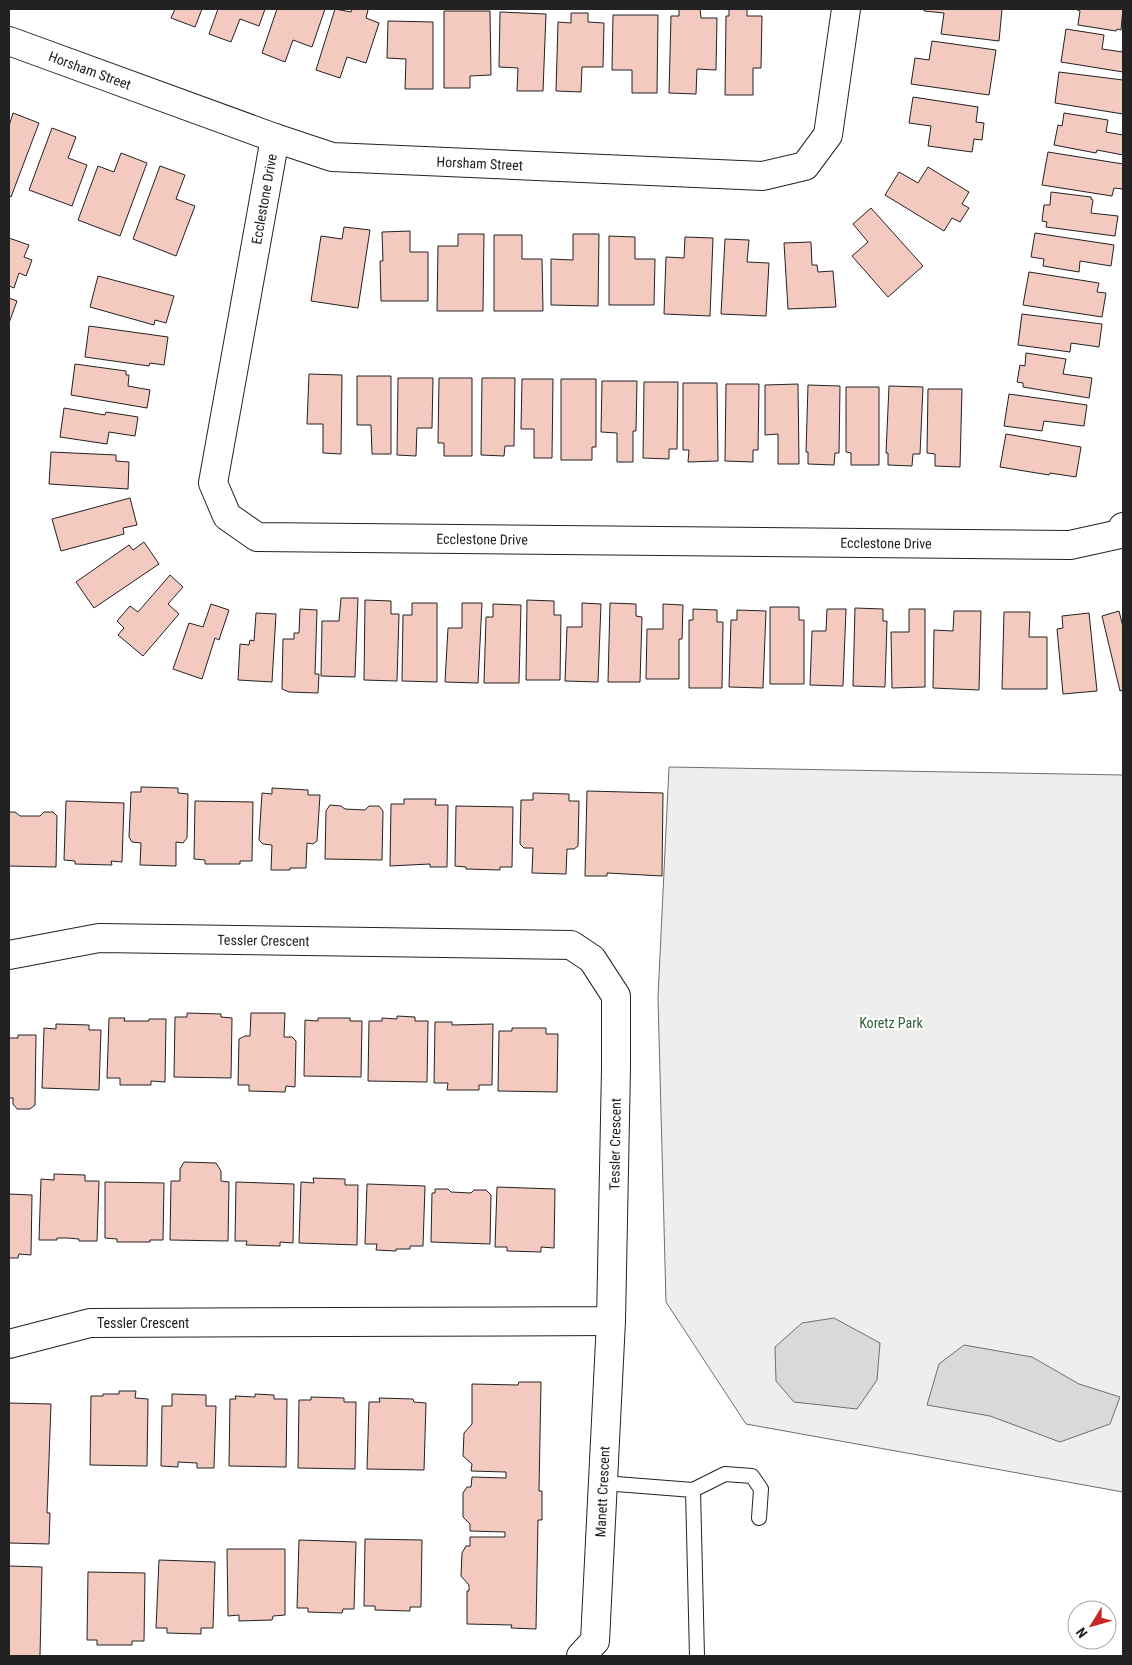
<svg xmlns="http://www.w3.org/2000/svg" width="1132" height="1665" viewBox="0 0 1132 1665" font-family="'Roboto Condensed',sans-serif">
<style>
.green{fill:#eee;stroke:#6f6f6f}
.water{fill:#d9d9d9;stroke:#6f6f6f}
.building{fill:#f3c9c0;stroke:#222}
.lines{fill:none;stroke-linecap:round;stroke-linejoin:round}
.lane-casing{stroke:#222;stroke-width:16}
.street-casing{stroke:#222;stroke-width:30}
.lane{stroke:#fff;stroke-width:14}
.street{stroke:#fff;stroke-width:28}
.labels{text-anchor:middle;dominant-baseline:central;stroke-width:4;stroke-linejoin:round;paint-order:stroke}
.street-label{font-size:14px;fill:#222;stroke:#fff}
.park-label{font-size:14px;fill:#2f5e38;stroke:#fff}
</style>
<rect width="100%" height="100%" fill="#fff"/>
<path class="green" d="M669 767 1123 775V1492L746 1424 666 1302 658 997Z"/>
<path class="water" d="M834 1318 880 1343 877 1380 857 1409 794 1402 776 1381 775 1347 802 1323Z
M964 1345 1032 1357 1079 1384 1120 1397 1110 1424 1060 1442 990 1416 927 1405 939 1364Z"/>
<path class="building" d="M175 9H202L195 27 171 18Z
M218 9H265L259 26 240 19 231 42 209 34Z
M277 9H325L312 47 293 40 285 62 262 53Z
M335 9 351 12 352 9H365L368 10 366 18 379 23 366 63 347 57 340 78 316 70Z
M679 9H700L701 18H717L716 70 697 69 696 94 669 93 671 16H679Z
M729 9H747V16H762L761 68H753V95H725L726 16H729Z
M924 9H1002L999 41 941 34 944 13 924 11Z
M1075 9H1123L1121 30 1117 29 1116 31 1078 25 1080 11Z
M444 11H490L491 75 470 76V88H444Z
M500 12 546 14 543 91H517L518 68 499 67Z
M571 13H588V22L604 23 603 67H582L581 92 556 91 558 22 571 23Z
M613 15H658L657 93H632V70H612Z
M388 21 433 22V89H405L406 59 387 58Z
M1066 29 1104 35 1102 49 1123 52V72L1061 62Z
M932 41 996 50 989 95 911 84 915 58 929 60Z
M1059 72 1123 80V114L1055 103Z
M913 97 978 107 976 122 984 123 982 140 974 139 972 152 928 146 931 126 909 123Z
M13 113 39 123 11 197 9 196V126Z
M1064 113 1108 120 1106 132 1123 135V155L1097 150 1096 153 1054 145 1058 125 1062 126Z
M52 128 76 137 68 158 87 165 72 206 29 190Z
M1048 152 1123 164V189L1114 188 1112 196 1042 185Z
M121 153 147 163 120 236 78 220 98 166 114 172Z
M160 166 185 175 176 199 195 206 176 256 133 239Z
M928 167 969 192 962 204 969 208 960 222 952 218 944 231 885 195 899 172 918 183Z
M1051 192 1091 197V199L1093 200 1091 213 1118 216 1115 236 1046 227 1047 222 1042 221 1044 205H1050Z
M871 208 923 266 888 297 852 256 868 242 853 224Z
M344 227 370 230 358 308 311 301 321 236 342 239Z
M410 231V252H428V301H381L380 261H383L382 232Z
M1035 233 1114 245 1111 266 1080 261 1079 272 1043 266 1044 259 1031 257Z
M458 234H484L483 311H437L438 246H458Z
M573 234H599L598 306 551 305V259L573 260Z
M494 235H522V259H542L543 311H494Z
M609 236 635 237V259H655L654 305H609Z
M685 237 713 238 710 316 664 314 666 257 684 258Z
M9 238 29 245 24 257 32 260 26 276 19 273 14 288 9 286Z
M725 239 749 240 747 262 769 263 766 316 721 314Z
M811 242 812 265H817L818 272 833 271 836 307 788 309 784 243Z
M1029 272 1099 283 1097 292 1106 293 1102 317 1023 305Z
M98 276 174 296 166 323 155 320 154 325 90 307Z
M9 298 17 301 9 323Z
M1022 314 1102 324 1099 347 1071 343 1070 352 1018 345Z
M89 326 168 337 164 365 150 363 149 366 85 357Z
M1026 353 1066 359 1063 374 1092 378 1089 398 1023 387V383L1017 382 1020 365 1025 366Z
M75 364 126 371V375H129L128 386 150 390 147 408 71 395Z
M309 374 342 375 341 454 323 453V424H307Z
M357 376H391V454H372L371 425H357Z
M398 378H433L432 428H417L416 456 397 455Z
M439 378H472V456H444V443H438Z
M482 378H515L514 446H505L504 456 481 455Z
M522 379H553L552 458H534V429H521Z
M561 379H596V447H592V460H561Z
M602 381H637L636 431H633V462H617V433L601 432Z
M644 382H678L677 449H669V459L643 458Z
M683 383H717L718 461 688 462 689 450H683Z
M726 384H759L758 450H753V462L725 461Z
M798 384 799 464H778V434L765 435V385Z
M808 385 840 386 839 453H835L834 465 808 464V452H806Z
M889 386 923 387 920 454H913L912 466 888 465V453H886Z
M846 387H879V465H851V453L846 452Z
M928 389H962L960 467 935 466V454L927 453Z
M1009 394 1087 405 1084 426 1044 421 1042 431 1004 426Z
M64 408 105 415 106 412 138 417 135 436 109 432 107 444 60 437Z
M1006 434 1081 447 1076 477 1050 473 1049 475 1000 467Z
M51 452 116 455V461L129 462 128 489 49 484Z
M130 498 137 525 123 528 124 534 61 551 52 519Z
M144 542 159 564 94 608 76 582 129 545 133 550Z
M170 575 183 587 168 604 179 614 143 656 118 635 124 628 117 621 130 606 138 612Z
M341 598H358L355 677 321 676 322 621H339Z
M365 600 391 601V614H399L397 681 364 680Z
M527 600 554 601V615H561L560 680H526Z
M412 603H437V682L402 681 403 615H412Z
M462 603H482L478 683 445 682 448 628H462Z
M582 603 601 604 598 682 565 681 567 627H582Z
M610 603 636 604V616L642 617 640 682H608Z
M211 604 229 610 219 640 215 638 202 679 173 669 189 623 203 627Z
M493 604 521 605 519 683H484L486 617H493Z
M663 604 683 605 682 639H679V679H646L647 629H663Z
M770 607H799V620H804V684H770Z
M855 608 883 609V621H887L885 687 853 686Z
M300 609 317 610 315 674H319L318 693 289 692 282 689 283 639H294V633H299Z
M693 609 717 610V622H723L722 688H689V620H693Z
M827 609H846L843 686 810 685 812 631H826Z
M909 609H925V687L892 688 891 632H909Z
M737 610 766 611 763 688 729 687 731 620H737Z
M954 611H981L979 690 933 688 934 630 953 631Z
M1119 611 1123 627V690L1120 691 1102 616Z
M1004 612H1030L1029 637H1047V689H1002Z
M256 613 276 614 272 682 238 680 240 644 249 645 250 640 254 641Z
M1089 613 1097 691 1063 694 1057 629 1063 628 1062 616Z
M141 787 178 788V793L188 794 187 838 183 843 176 842V866L140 865 141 843 132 842 129 837 131 792H141Z
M272 788 308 790V795H320L317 841 313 844 307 843 306 868H290V870H271L272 845 263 844 259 840 262 793 272 794Z
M587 791 663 793 662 876 607 873V876H585Z
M533 793 569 794V801H579L578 846 574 849H567L566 874 532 873 533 848H524L520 844 521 800H533Z
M404 799H436L435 805H448L447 867H430V864L390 866 391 804H404Z
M66 801 124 803 122 862 111 861 112 865 75 864V861L64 860Z
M195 801 253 802 252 861H240V864H205V860L194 859Z
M330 805 341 806 345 809 365 810 369 806H379L383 811 382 860 325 859 326 811Z
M456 806 513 807 512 867H500V870L466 869V867L455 866Z
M9 812H15L20 816H40L44 812H53L57 816 56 867 9 866Z
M187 1013 221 1014V1017L232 1018 231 1078 174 1077 175 1017H187Z
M251 1013H285L284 1037H292L296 1041 295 1087 286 1086 285 1092 249 1091V1085H238L239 1039 245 1036H250Z
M397 1016 415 1017V1021H428L427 1082 368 1081 369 1021H382V1018L397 1019Z
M109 1018H125L124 1021H149V1019H166L165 1082 151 1081V1085H120V1078H107Z
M318 1018H350V1021H362L361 1077 304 1076 305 1020 318 1021Z
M435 1022H452V1025L493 1024 492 1085H479V1090H447L448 1083H434Z
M56 1024 89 1025V1030H101L99 1090 42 1088 44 1028 56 1029Z
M512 1028H546V1034H558L557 1092 498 1091 499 1031H512Z
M18 1035H36L35 1105 30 1109H17L13 1104V1098H9V1038H18Z
M184 1162 216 1163 221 1171V1181L229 1182 228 1241 170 1240 171 1181H180V1169Z
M54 1174 85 1175V1181H99L97 1241H79V1239L67 1238H57V1240H39L41 1179 54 1180Z
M313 1178 345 1179V1185H358L357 1245 299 1243 301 1182 314 1183Z
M105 1182 164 1183 163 1240H150V1242H117V1239L105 1238Z
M236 1182 294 1184 293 1243 280 1242V1246L246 1245 247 1241H235Z
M367 1184 425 1186 423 1246H410V1249H396V1251L376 1250 377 1244H365Z
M497 1187 555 1189 554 1248 541 1247V1252L507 1251V1247H495Z
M435 1189H448L451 1192 471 1193 474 1190H486L491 1195 490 1244 431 1242 432 1193H435Z
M9 1194 32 1195 31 1255 19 1254 18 1258H9Z
M519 1382H541L539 1491H542V1520H538L536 1629 511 1628 512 1625 467 1624V1591H469V1585L461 1576 462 1553 466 1546H470V1537H505V1532L470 1531V1524L463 1517V1493L467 1487H471L472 1477 506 1478V1472L471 1471 472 1464 463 1456 464 1433 472 1424V1384L518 1385Z
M119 1391H136L135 1398 148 1399 147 1466 90 1465 91 1396H103V1394H119Z
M172 1394 206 1395V1406H216L214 1468H197V1463L178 1462V1467L161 1466 162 1406H172Z
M255 1394 274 1395V1399H287L286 1467 229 1466 230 1399H236L235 1396 255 1397Z
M311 1397 344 1398V1402H356L355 1469 298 1468 299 1400H311Z
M379 1398 413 1399 414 1402 426 1403 424 1470 367 1469 369 1402H380Z
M9 1403 51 1404 47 1513H50L49 1544 9 1543Z
M365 1539 422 1540 421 1607H410V1611L375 1610V1606H364Z
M299 1540 356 1542 354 1609H343L342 1613 308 1612V1608H297Z
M227 1549H285V1615L273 1616 272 1620 239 1621V1615L228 1616Z
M159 1560 215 1562 213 1628H201V1634L167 1633V1628H156Z
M9 1566 42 1567 40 1656H9Z
M88 1572 145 1573 144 1641H132V1645H97V1640H87Z"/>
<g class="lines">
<defs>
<path id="lane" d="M603 1483 693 1490 725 1474 752 1476 761 1489 759 1518
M693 1490 697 1656"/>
<g id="street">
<path id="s1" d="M9 41 275 138 332 157 763 176 805 166 828 135 846 9"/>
<path id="s2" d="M275 138 213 483 227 516 257 537 1070 545 1120 534 1123 527"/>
<path id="s3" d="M9 955 99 938 571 945 592 959 616 996V1068L611 1321 90 1323 9 1344"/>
<path id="s4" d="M581 1656 595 1641 611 1321"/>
</g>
</defs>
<use href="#lane" class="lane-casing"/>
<use href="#street" class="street-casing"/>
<use href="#lane" class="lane"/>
<use href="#street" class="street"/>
</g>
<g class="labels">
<g class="street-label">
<text stroke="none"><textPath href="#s1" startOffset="86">Horsham Street</textPath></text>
<text stroke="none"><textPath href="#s1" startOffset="491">Horsham Street</textPath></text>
<text transform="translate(264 199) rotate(-80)">Ecclestone Drive</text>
<text stroke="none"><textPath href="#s2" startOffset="648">Ecclestone Drive</textPath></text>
<text stroke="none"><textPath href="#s2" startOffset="1052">Ecclestone Drive</textPath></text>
<text stroke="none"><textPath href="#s3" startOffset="256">Tessler Crescent</textPath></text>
<text transform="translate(615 1144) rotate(-89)">Tessler Crescent</text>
<text x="143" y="1323">Tessler Crescent</text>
<text stroke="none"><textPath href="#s4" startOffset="170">Manett Crescent</textPath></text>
</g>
<g class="park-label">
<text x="891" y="1023">Koretz Park</text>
</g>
</g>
<rect width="1132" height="1665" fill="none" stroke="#222222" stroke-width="20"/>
<g transform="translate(1092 1625) rotate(233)"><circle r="24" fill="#ffffff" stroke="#a7a7a7"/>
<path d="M0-4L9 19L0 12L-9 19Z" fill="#c62828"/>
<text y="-8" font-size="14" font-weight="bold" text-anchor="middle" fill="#222222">N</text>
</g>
</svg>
